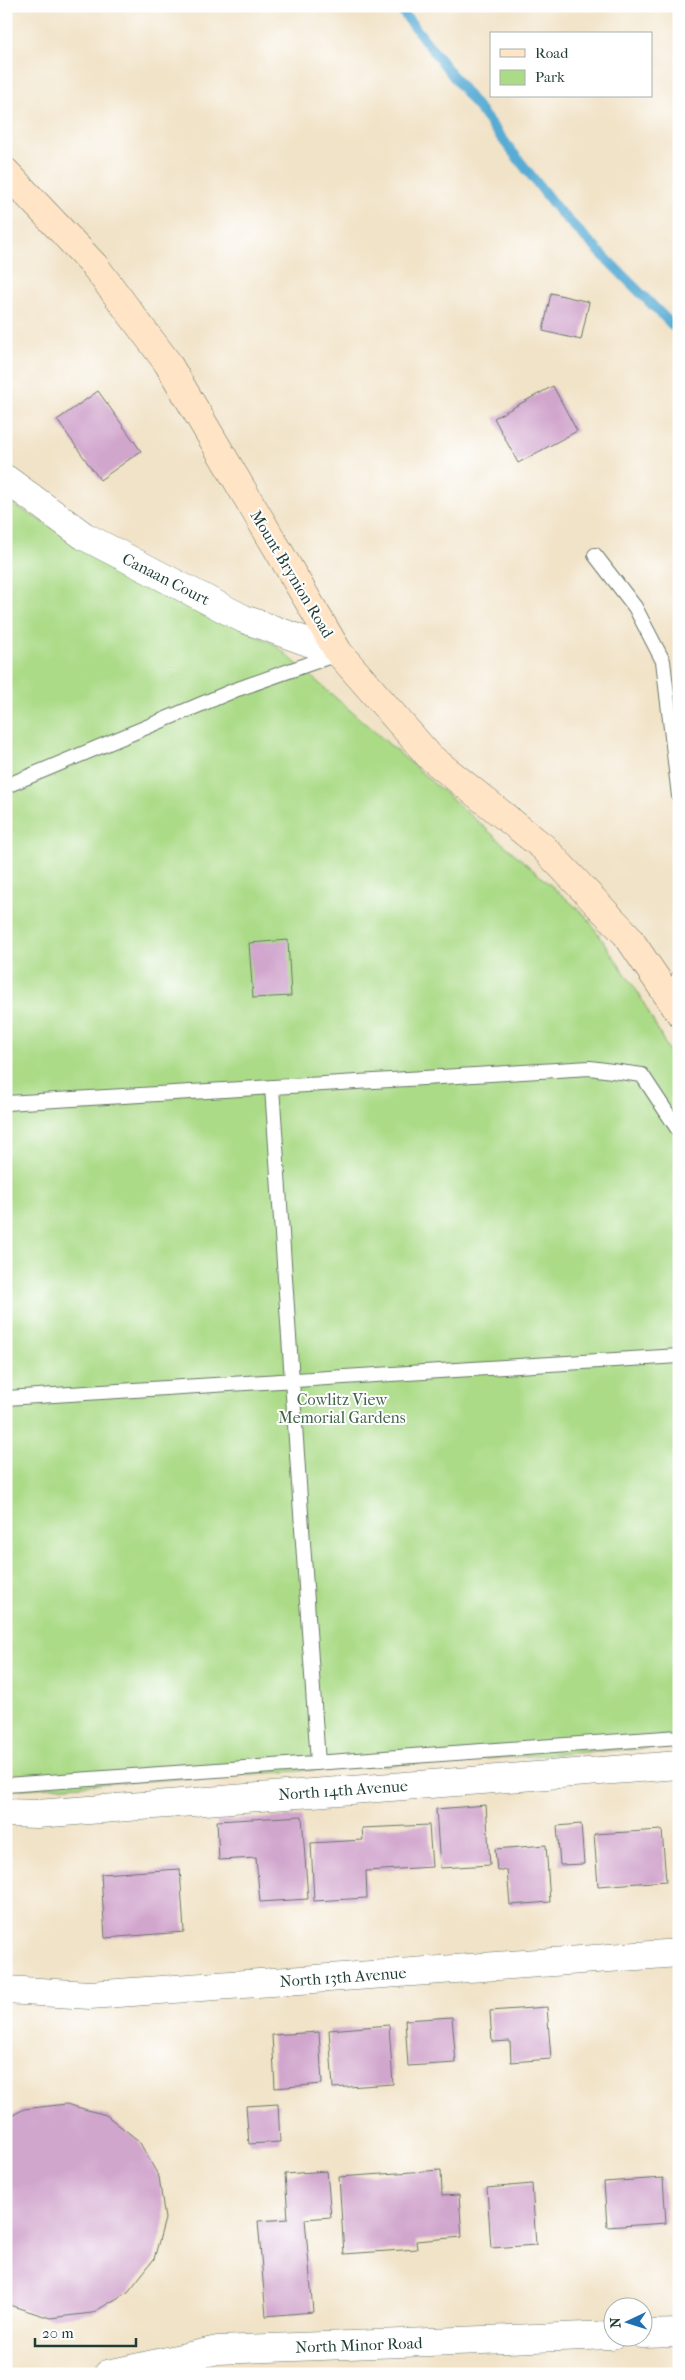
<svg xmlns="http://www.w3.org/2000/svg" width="685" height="2380" viewBox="0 0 685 2380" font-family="'IM FELL French Canon',serif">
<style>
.green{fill:#acdb88;stroke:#668c5e}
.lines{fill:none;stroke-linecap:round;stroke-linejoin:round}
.stream{stroke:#58acd4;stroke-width:10}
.building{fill:#d1a6cd}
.lane-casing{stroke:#687768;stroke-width:16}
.street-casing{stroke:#687768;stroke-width:29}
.secondary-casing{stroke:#687768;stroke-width:29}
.lane{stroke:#fff;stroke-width:14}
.street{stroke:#fff;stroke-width:28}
.secondary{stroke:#ffe4c6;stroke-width:28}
.labels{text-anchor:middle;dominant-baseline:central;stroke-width:4;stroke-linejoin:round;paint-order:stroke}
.street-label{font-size:16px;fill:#1f3d34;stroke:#fff}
.park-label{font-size:16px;fill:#426449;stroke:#fff}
</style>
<rect width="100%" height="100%" fill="#fff"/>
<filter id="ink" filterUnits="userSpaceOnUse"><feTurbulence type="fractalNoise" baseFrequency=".02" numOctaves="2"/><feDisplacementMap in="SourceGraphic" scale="10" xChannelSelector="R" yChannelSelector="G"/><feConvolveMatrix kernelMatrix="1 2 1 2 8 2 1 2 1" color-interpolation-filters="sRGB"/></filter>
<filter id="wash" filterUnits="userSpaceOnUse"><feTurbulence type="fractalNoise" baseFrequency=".0096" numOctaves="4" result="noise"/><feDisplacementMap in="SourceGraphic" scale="20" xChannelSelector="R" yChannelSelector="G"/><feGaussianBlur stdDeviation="1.12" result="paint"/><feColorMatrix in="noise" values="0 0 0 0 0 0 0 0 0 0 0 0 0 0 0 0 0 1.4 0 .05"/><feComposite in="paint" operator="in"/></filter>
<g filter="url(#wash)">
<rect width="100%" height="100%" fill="#f1e3c8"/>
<path class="green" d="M6 500 105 559 274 644 586 916 639 994 679 1071V1746L6 1790Z"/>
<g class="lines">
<path class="stream" d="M398 6 559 211 679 332"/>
</g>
<g id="blocks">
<path class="building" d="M551 293 589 302 581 340 543 331Z
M553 386 577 431 518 463 494 418Z
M98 391 141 451 100 480 57 420Z
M288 940 291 996 253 998 249 943Z
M486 1805 490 1865 440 1868 436 1809Z
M302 1816 308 1899 260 1902 256 1858 219 1860 217 1821Z
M581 1824 584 1864 560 1865 557 1826Z
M429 1825 432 1867 366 1871 367 1898 314 1901 311 1843 363 1840 362 1828Z
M662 1830 666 1881 598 1886 594 1834Z
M546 1845 550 1902 510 1905 507 1870 497 1871 495 1849Z
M180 1869 184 1932 105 1938 101 1874Z
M673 1996H679V2061H677Z
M547 2007 551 2059 511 2062 510 2041 492 2042 490 2011Z
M452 2017 456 2063 408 2066 405 2020Z
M389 2025 393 2084 333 2088 329 2030Z
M319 2032 322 2084 275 2088 272 2035Z
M66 2104 106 2115 139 2141 159 2177 165 2219 154 2259 128 2292 92 2313 50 2318 6 2304V2119L24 2109Z
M278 2104 280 2142 249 2144 246 2106Z
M441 2170 442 2196 459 2195 462 2237 416 2241 417 2249 344 2254 339 2177Z
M327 2171 331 2217 305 2219 313 2312 266 2316 258 2221 288 2219 285 2174Z
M663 2178 666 2223 607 2227 604 2182Z
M532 2184 536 2245 491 2248 487 2188Z"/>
</g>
</g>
<g filter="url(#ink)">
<use href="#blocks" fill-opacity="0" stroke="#687768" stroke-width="1"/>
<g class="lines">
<defs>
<path id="lane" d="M595 555 635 607 663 661 679 796
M6 786 235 690 337 654
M676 1003 679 977
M272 1087 318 1763
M6 1103 590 1068 642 1075 679 1131
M6 1398 679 1356
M6 1785 679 1737"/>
<path id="street" d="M6 479 84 536 244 619 339 653
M6 1813 37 1814 679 1765
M6 1990 90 1995 679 1953
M642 2334 679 2333
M108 2374 218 2350 612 2335"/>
<path id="secondary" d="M6 172 94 265 167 362 339 653 430 757 543 847 626 934 679 1012"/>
</defs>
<use href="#lane" class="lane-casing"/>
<use href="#street" class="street-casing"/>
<use href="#secondary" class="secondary-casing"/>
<use href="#lane" class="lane"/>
<use href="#street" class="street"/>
<use href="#secondary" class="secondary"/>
</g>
</g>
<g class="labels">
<g class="street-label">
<text transform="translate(292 574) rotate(59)">Mount Brynion Road</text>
<text transform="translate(166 579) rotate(27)">Canaan Court</text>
<text transform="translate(343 1790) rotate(-4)">North 14th Avenue</text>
<text transform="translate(343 1977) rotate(-4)">North 13th Avenue</text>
<text transform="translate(359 2345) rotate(-2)">North Minor Road</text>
</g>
<g class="park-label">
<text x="342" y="1399">Cowlitz View<tspan x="342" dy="18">Memorial Gardens</tspan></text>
</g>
</g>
<rect width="685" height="2380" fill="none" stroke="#fff" stroke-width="25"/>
<rect x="490" y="32" width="162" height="65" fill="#ffffff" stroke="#a5b1ae"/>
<rect x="500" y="49" width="25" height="8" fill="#ffe4c6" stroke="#a5b1ae"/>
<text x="535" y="58" font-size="15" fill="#1f3d34">Road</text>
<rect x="500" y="70" width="25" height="15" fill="#acdb88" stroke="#a5b1ae"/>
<text x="535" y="82" font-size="15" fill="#1f3d34">Park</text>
<g transform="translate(628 2322) rotate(266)"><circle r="24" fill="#ffffff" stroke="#a5b1ae"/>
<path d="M0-4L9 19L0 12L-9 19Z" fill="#1f6fb2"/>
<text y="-8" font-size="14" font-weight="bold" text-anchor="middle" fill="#1f3d34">N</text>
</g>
<path d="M35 2338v8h101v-8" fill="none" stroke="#1f3d34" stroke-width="2.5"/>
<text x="42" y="2338" font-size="15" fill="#1f3d34" stroke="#ffffff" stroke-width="4" paint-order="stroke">20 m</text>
</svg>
